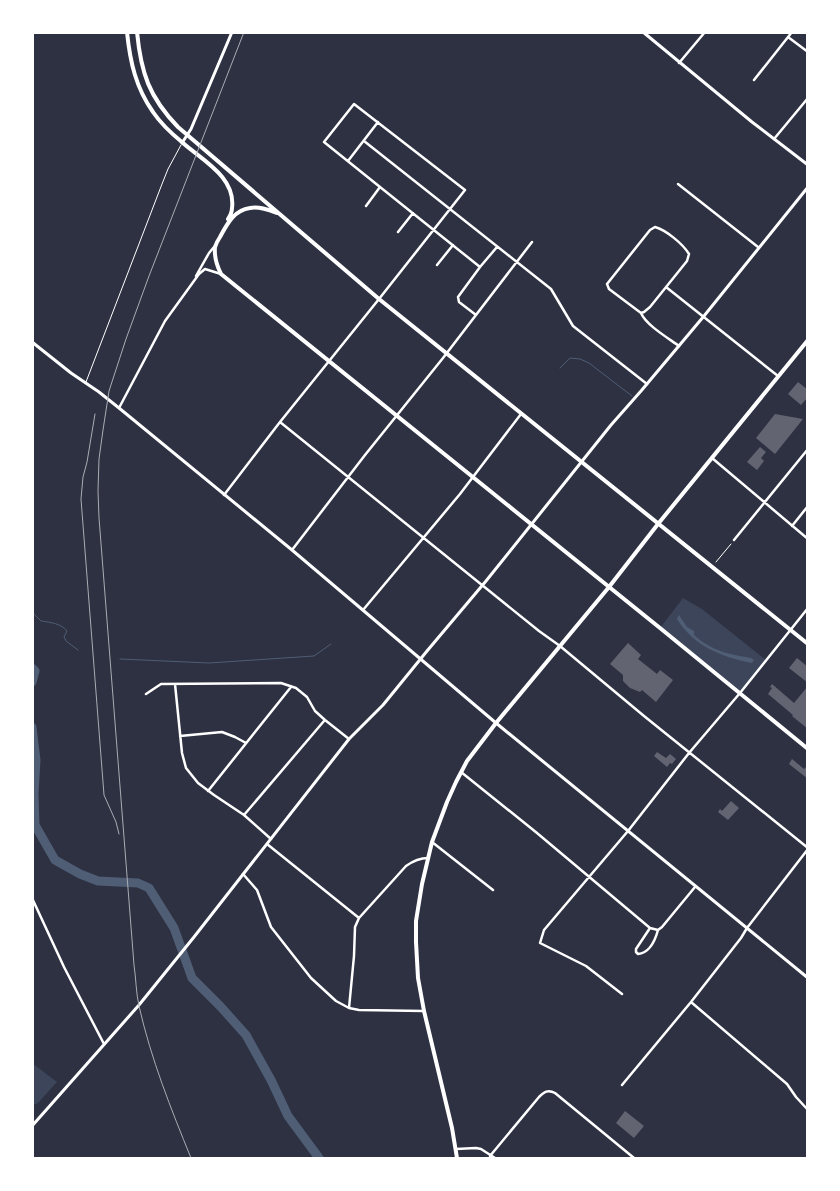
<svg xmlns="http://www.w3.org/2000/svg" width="840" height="1191" viewBox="0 0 840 1191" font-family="'Varela Round',sans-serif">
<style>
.green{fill:#3c4559}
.water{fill:#4f5d75}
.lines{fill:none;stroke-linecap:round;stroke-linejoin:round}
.stream{stroke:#4f5d75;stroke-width:1}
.river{stroke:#4f5d75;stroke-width:9}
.building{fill:#626471}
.path{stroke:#fff;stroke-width:1}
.service{stroke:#fff;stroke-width:1}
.minor{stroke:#fff;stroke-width:2.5}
.tertiary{stroke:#fff;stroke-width:3}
.secondary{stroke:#fff;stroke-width:4}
.rail{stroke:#abadb3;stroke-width:1}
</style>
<rect width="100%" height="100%" fill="#2d3142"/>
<path class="green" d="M683 598 702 609 766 660 740 693 660 628Z
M32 1063 57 1082 38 1103 33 1105Z"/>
<path class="water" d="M679 615 687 627 694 631V635C712 651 728 654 751 658L754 660 752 663C721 657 694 646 677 619Z"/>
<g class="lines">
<path class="stream" d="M560 368 570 358 580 359 589 363 632 396
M32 612 41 621C50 622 62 624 67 631L64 637 66 641 78 650
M120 659 209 663 314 656 331 644"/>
<path class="river" d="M32 668 35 671 32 682
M32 727 36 760 34 794 35 825 55 860 80 874 98 881 138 883 149 888 174 928 192 978 220 1006 246 1035 271 1080 288 1116 319 1158"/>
</g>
<path class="building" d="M798 382 808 390V397L801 405 788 394Z
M775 414 803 419 775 454 756 438Z
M760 447 766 452 761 458 764 461 757 470 747 462Z
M628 643 641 655 638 659 657 674 660 670 673 680 656 702 642 690 640 692 630 688 623 681V675L610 664Z
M797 658 808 667V683L789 668Z
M772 684 794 703 808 686V729L792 716 793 715 768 694 772 688 770 687Z
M657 752 666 758 670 754 676 759 672 764 670 763 667 767 654 756Z
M792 759 804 769 808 765V779L789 764Z
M731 801 739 808 728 820 718 812 720 809 722 811Z
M625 1111 644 1126 634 1138 616 1123Z"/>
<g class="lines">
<path class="path" d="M716 562 731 544"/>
<path class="service" d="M86 382 162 184 168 169 181 145"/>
<path class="minor" d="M788 37 808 52
M679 63 705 32
M754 80 792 32
M774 139 808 98
M364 141 551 289 573 326 647 384
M348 161 378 122
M678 184 758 247
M366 206 380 187 480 267 458 297 459 302 476 315
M398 232 413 213
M437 265 453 245
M480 267 497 247
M196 276 209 253 214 247
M666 287 778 376
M641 313 644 312 650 307 687 261 689 254C683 244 666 230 655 227L650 230 607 284 609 289 641 313C646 325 668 338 679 346
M119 408 165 321 199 274 205 269 221 274
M280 422 539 631 560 646 644 716 808 848
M712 458 808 539
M224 495 280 422 379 299 465 190 354 104 324 142 380 187
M792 526 808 506
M734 540 808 449
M292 550 365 455 443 358 532 242
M363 610 460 494 521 414
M175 684 182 753 186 768 198 783 214 795 244 815 271 839
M146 694 161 684 281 683 296 688 307 697 315 711 325 720 349 739
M180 736 222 732 235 737 246 743
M461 772 537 833 650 928 658 930 662 927 695 887
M208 791 291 687
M244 815 324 721
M432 842 493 890
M267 844 359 918
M243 874 257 890 271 927 311 978 336 1001 349 1008 359 1010 424 1011
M32 898 64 967 104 1044
M650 928 636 949V952L638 954C650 953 655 941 658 930
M622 994 586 966 540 943 544 930 628 831 689 753 740 693 808 608
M691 1002 787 1084 796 1097 808 1110
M349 1008 354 956 355 927 359 918 406 866C413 861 419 858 428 858
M622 1085 691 1002 741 938 747 928 808 849
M456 1149 476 1148 481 1149 495 1158
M490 1156 539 1097C544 1092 548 1089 555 1093L634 1158"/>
<path class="tertiary" d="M643 32 752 122 808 165
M182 143 191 129 232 32
M32 342 71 373 99 392 119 408 292 550 496 723 808 978
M32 1126 139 1005 194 937 349 739 383 705 427 651 486 581 611 425 641 391 704 316 808 187"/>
<path class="secondary" d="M127 32C130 62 136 88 153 112 161 124 172 134 183 143 202 160 236 177 232 208 232 212 230 216 228 219
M137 32C141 73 149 97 178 127L379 299 808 644
M277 213C269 210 259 206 250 208 234 210 227 224 220 237 218 240 216 244 215 247 214 257 217 266 221 274L660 628 808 749
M457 1158 452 1128 424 1011 418 978 416 942V921L422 884 432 842 447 802 456 782 467 761 496 723 609 587 658 524 808 340"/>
<path class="rail" d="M95 414 87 462 83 477 81 499 104 795 116 822 119 834
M191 1158C171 1109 151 1059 139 1006 136 993 136 978 134 965L99 518 98 491 99 459 103 430 109 391 126 339 149 276 244 32"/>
</g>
<rect width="840" height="1191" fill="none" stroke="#ffffff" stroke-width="68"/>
</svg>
